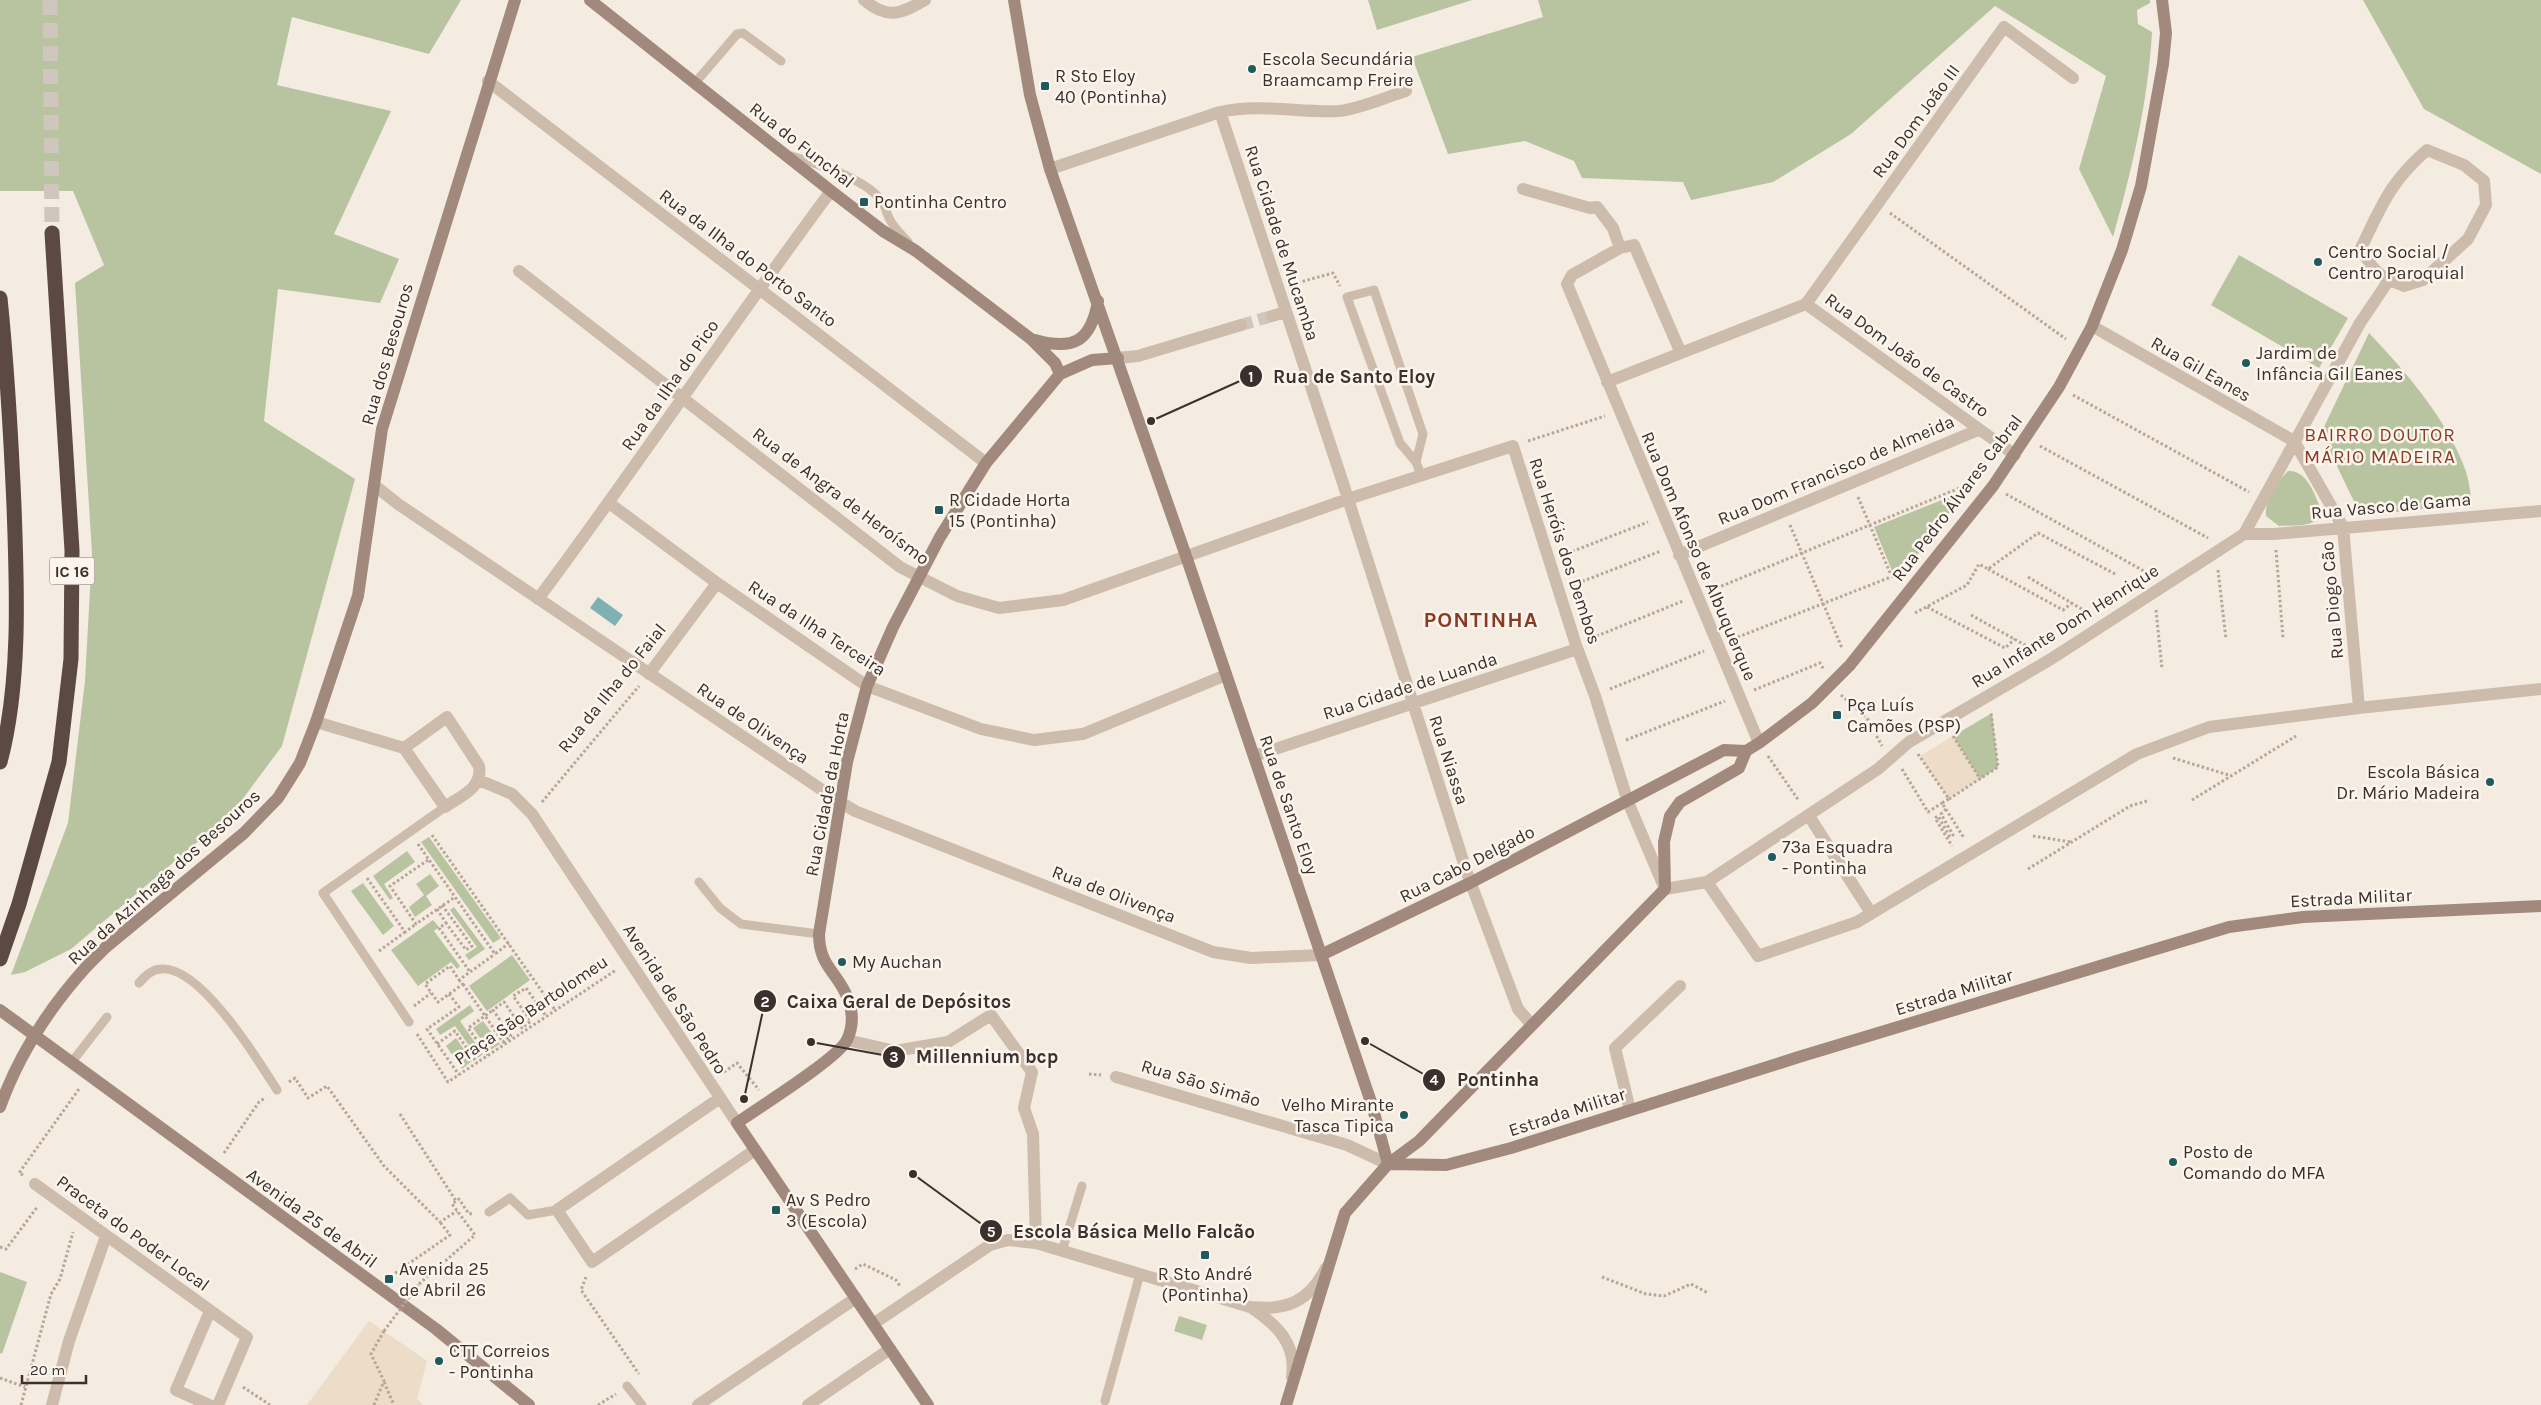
<svg xmlns="http://www.w3.org/2000/svg" width="2541" height="1405" viewBox="0 0 2541 1405" font-family="Karla,sans-serif">
<style>
.green{fill:#b8c4a0}
.plaza{fill:#ecdcc8}
.water{fill:#7fb0b2}
.lines{fill:none;stroke-linecap:round;stroke-linejoin:round}
.street-tunnel{stroke:#cfc6bd;stroke-width:12;stroke-dasharray:12 6;stroke-linecap:butt}
.highway-tunnel{stroke:#cfc6bd;stroke-width:15;stroke-dasharray:15 8;stroke-linecap:butt}
.path{stroke:#b9a596;stroke-width:3;stroke-dasharray:2.5 2.5;stroke-linecap:butt}
.lane{stroke:#cdbbac;stroke-width:9}
.street{stroke:#cdbbac;stroke-width:12}
.secondary{stroke:#a18a7d;stroke-width:12}
.highway{stroke:#5c4a42;stroke-width:15}
.path-bridge{stroke:#b9a596;stroke-width:3;stroke-dasharray:2.5 2.5;stroke-linecap:butt}
.secondary-bridge{stroke:#a18a7d;stroke-width:12}
.poi-dot{fill:#1f5a5e;stroke:#fbf5ee;stroke-width:2}
.labels{text-anchor:middle;dominant-baseline:central;stroke-width:5;stroke-linejoin:round;paint-order:stroke}
.shield{fill:#fbf5ee;stroke:#756b66;stroke-width:1}
.shield-label{font-size:16px;font-weight:bold;fill:#3b302b}
.poi-label{font-size:18px;fill:#3b302b;stroke:#fbf5ee;text-anchor:start}
.street-label{font-size:18px;fill:#3b302b;stroke:#fbf5ee}
.neighbourhood-label{font-size:19px;letter-spacing:1px;fill:#8c3b22;stroke:#fbf5ee}
.district-label{font-size:22px;font-weight:bold;letter-spacing:1px;fill:#8c3b22;stroke:#fbf5ee}
.leader{fill:none;stroke:#3b302b;stroke-width:2}
.callout-dot{fill:#3b302b;stroke:#fbf5ee;stroke-width:2}
.mark-label{font-size:15px;text-anchor:middle;font-weight:bold;fill:#fff}
.callout-label{font-size:19px;text-anchor:middle;font-weight:bold;fill:#3b302b;stroke:#fbf5ee;stroke-width:5;stroke-linejoin:round;paint-order:stroke}
</style>
<rect width="100%" height="100%" fill="#f4ebe1"/>
<path class="green" d="M0 0H461L429 54 292 17 277 85 391 111 334 234 399 259 380 303 278 289 264 421 355 479 282 746 233 812 71 949 25 972 11 975 68 823 85 681 92 553 75 283 104 265 73 191H0Z
M1368 0H1472L1377 30Z
M1538 0H2150V3L2137 10 2138 24 2152 32C2148 102 2132 170 2113 237L2079 169 2106 76 1995 6 1851 134 1773 182 1691 200 1683 182 1582 178 1574 161 1525 141 1448 154 1412 57 1543 17Z
M2363 0H2541V174L2424 109Z
M2239 255 2348 318 2319 368 2211 305Z
M2369 333C2405 371 2447 419 2465 469 2469 479 2470 492 2472 503L2361 516 2321 433Z
M2288 471C2309 470 2315 498 2323 513 2315 528 2295 525 2279 526L2266 516C2264 502 2278 481 2288 471Z
M1967 490 1909 566 1893 573 1874 527Z
M1992 713 1998 767 1980 779 1953 736Z
M429 837 501 938 493 943 421 842Z
M407 851 415 862 384 884 393 898 390 900 373 876Z
M430 874 439 886 426 896 432 905 415 917 409 907 424 895 416 884Z
M363 883 394 926 383 935 351 891Z
M454 907 485 949 469 960 465 955 477 947 450 910Z
M433 920 439 927 434 931 460 966 457 969 451 962 418 986 391 950Z
M512 955 530 980 487 1011 469 986Z
M470 1005 474 1011 460 1021 483 1054 478 1058 455 1026 440 1035 436 1029Z
M483 1021 500 1044 489 1051 473 1028Z
M456 1038 472 1061 462 1069 446 1046Z
M0 1272 27 1282 2 1354 0 1353Z
M1179 1316 1207 1325 1202 1340 1174 1331Z"/>
<path class="plaza" d="M1953 736 1980 779 1949 799 1920 756Z
M369 1321 427 1361 417 1399 423 1405H307Z"/>
<path class="water" d="M598 597 623 615 615 626 590 608Z"/>
<g class="lines">
<path class="street-tunnel" d="M1241 325 1272 316"/>
<path class="highway-tunnel" d="M50 0 52 233"/>
<path class="path" d="M1890 213 2066 339
M1293 284 1333 273 1340 286
M2073 395 2249 492
M1528 441 1605 416
M2040 446 2208 538
M2006 494 2151 575
M1858 497 1891 575
M1790 525 1842 648
M2276 550 2283 638
M1563 555 1648 522
M1988 569 2063 610 2072 603
M2218 570 2226 639
M2028 577 2090 614
M1573 585 1661 551
M1712 590 1972 483
M1927 607 2005 648 2015 639
M2156 610 2162 669
M1915 613 1967 585 1979 564 1988 569 2038 533 2117 575
M1971 615 2034 650
M1592 638 1683 601
M1733 639 1901 573
M1610 689 1704 651
M1754 690 1820 663 1824 670
M1841 695 1867 718 1882 746
M1953 736 1980 779
M1626 740 1725 701
M1918 754 1949 799 1942 803 1964 838
M1768 756 1799 801
M2173 758 2232 776
M1902 769 1928 812 1942 803
M1949 799 1998 767 1991 713
M2192 800 2296 736
M542 802 639 686
M1946 809 1941 814 1953 835 1950 837 1938 816 1935 818 1952 846
M432 835 555 1010
M2033 836 2071 842
M418 844 495 954 509 943
M428 860 390 886 416 924 455 897
M2028 869 2130 806 2147 801
M367 878 405 932 416 924
M442 905 472 946 466 950 446 923 439 928 470 972
M437 909 446 923
M379 951 405 932
M459 980 463 984 438 1002 425 984 450 966 459 980 495 954
M463 984 503 1042 511 1036 493 1010 504 1002 522 1028 531 1021 513 996 526 988 546 1016
M449 994 459 1007 427 1029 459 1075
M414 1006 431 993
M417 1034 448 1082 616 970
M437 1044 455 1031 477 1063
M488 1055 468 1028 493 1010
M724 1072 737 1063 759 1090
M1089 1074 1101 1075
M289 1082 295 1078 308 1098 327 1086 384 1166 440 1222 457 1211
M400 1114 456 1201
M224 1153 259 1102 265 1098
M23 1175 19 1173 79 1089
M0 1247 6 1249 38 1206
M855 1269 863 1264 896 1280 900 1286
M391 1276 450 1235 440 1222
M586 1277 581 1290 639 1374
M1602 1277 1646 1294 1664 1296 1691 1284 1708 1293
M419 1284 475 1235 452 1204 459 1199 469 1214 474 1213
M0 1378 25 1387
M384 1382 394 1405
M243 1387 270 1405
M21 1405 51 1294 60 1279 73 1232
M374 1405 384 1381 371 1354 384 1331
M598 1405 616 1394"/>
<path class="lane" d="M695 83 737 34 743 33 781 61
M788 155C815 163 864 178 881 200 885 205 886 212 889 218 893 227 901 234 908 242
M1416 462 1423 434 1374 290 1347 297 1400 443 1416 462 1421 475
M699 882 720 908 741 924 819 934
M139 983C144 977 152 969 161 969 200 965 258 1060 277 1090
M409 1022 323 893 445 807
M71 1063 107 1017
M489 1212 510 1198 528 1215 557 1210
M1062 1251 1082 1186
M627 1386 642 1405
M1105 1401 1140 1274"/>
<path class="street" d="M864 0C888 20 900 14 925 0
M488 81 986 463
M1220 112 1342 480 1467 873 1518 1009 1531 1024
M2427 150 2464 165 2484 181 2486 205 2468 239 2423 280 2404 286C2379 276 2373 272 2361 248 2382 205 2390 182 2427 150Z
M1050 169 1220 112C1261 103 1299 113 1339 111 1359 109 1386 97 1406 91
M1523 189 1590 208 1597 207 1613 228 1620 248 1634 245 1680 351
M1620 248 1572 275 1567 284 1759 743
M519 271 900 567 957 596 999 608 1063 600 1348 499 1513 446 1576 645 1595 696 1628 802 1665 889 1707 882 1878 769 1909 742 2051 659 2244 534 2360 323 2389 280
M1806 304 2004 27 2073 78
M1806 304 2015 455
M1272 316 1286 312
M2092 326 2294 441
M1118 358 1138 356 1241 325
M1607 382 1806 304
M2294 441 2343 527 2359 708
M374 485 398 504 840 802 855 811 1213 952 1251 958 1321 955
M609 503 717 583 867 686 981 729 1034 740 1083 734 1226 675
M2244 534H2274L2541 511
M1679 555 1978 430
M538 599C638 465 731 325 831 191
M649 674 717 583
M447 717 479 766C483 788 461 796 445 807L404 748Z
M316 722 404 748
M1254 756 1577 649
M479 780 512 794 532 814 737 1123
M1809 816 1871 913
M1707 882 1758 956 1857 922 2137 754 2209 727 2359 708 2541 689
M847 1040 895 1051 948 1042 991 1015 1032 1072 1024 1108 1033 1134 1036 1243
M1116 1077 1347 1145 1388 1164
M720 1098 557 1210 592 1262 755 1150
M1630 1110 1615 1048 1680 986
M35 1184 247 1337 218 1405
M1252 1308C1277 1325 1297 1344 1292 1377
M873 1324 990 1245 1008 1240 1036 1243 1250 1307C1286 1311 1309 1302 1326 1268
M52 1405 69 1341 106 1236
M209 1405 176 1390 210 1311
M698 1405 856 1298
M808 1405 890 1349"/>
<path class="secondary" d="M590 0 831 191 883 231 916 251 1031 339 1055 363 1060 374
M1014 0 1030 95 1050 169 1186 556 1372 1105 1388 1164
M1035 340C1074 351 1091 341 1098 301
M1060 374 1092 360 1118 358
M1321 955 1470 883 1724 750 1746 751 1759 743 1812 703 1850 665 1993 486 2059 387 2092 326 2122 250 2141 186 2163 64 2166 33 2162 0
M87 966 106 947 244 833 278 798 300 763 316 722 358 596 382 429 515 0
M0 1010 436 1329 529 1405
M1388 1164 1446 1165 1511 1148 1802 1056 2229 927 2303 917 2541 906
M928 1405 737 1123C758 1108 837 1059 847 1040 853 1027 853 1012 848 999 838 972 819 967 819 934L847 762 867 686 893 627 940 537 986 463 1060 374
M1286 1405 1345 1213 1388 1164 1419 1141 1665 889 1664 842 1670 816 1680 802 1739 768 1746 751"/>
<path class="highway" d="M0 298C7 367 11 437 14 506 17 587 21 684 0 762
M0 959 19 904 59 762 71 659 72 550 52 233"/>
<path class="path-bridge" d="M384 1331 419 1284"/>
<path class="secondary-bridge" d="M0 1107C19 1054 49 1008 87 966"/>
</g>
<g class="poi-dot">
<circle cx="1252" cy="69" r="5"/>
<rect x="1040" y="81" width="10" height="10" rx="2.5"/>
<rect x="859" y="197" width="10" height="10" rx="2.5"/>
<circle cx="2318" cy="262" r="5"/>
<circle cx="2246" cy="363" r="5"/>
<rect x="934" y="505" width="10" height="10" rx="2.5"/>
<rect x="1832" y="710" width="10" height="10" rx="2.5"/>
<circle cx="2490" cy="782" r="5"/>
<circle cx="1772" cy="857" r="5"/>
<circle cx="842" cy="962" r="5"/>
<circle cx="1404" cy="1115" r="5"/>
<circle cx="2173" cy="1162" r="5"/>
<rect x="771" y="1205" width="10" height="10" rx="2.5"/>
<rect x="1200" y="1250" width="10" height="10" rx="2.5"/>
<rect x="384" y="1274" width="10" height="10" rx="2.5"/>
<circle cx="439" cy="1361" r="5"/>
</g>
<g class="labels">
<rect class="shield" x="49.5" y="557.5" width="45" height="27" rx="4"/>
<g class="shield-label">
<text x="72" y="571">IC 16</text>
</g>
<g class="poi-label">
<text x="1262" y="59">Escola Secundária<tspan x="1262" dy="21">Braamcamp Freire</tspan></text>
<text x="1055" y="76">R Sto Eloy<tspan x="1055" dy="21">40 (Pontinha)</tspan></text>
<text x="874" y="202">Pontinha Centro</text>
<text x="2328" y="252">Centro Social /<tspan x="2328" dy="21">Centro Paroquial</tspan></text>
<text x="2256" y="353">Jardim de<tspan x="2256" dy="21">Infância Gil Eanes</tspan></text>
<text x="949" y="500">R Cidade Horta<tspan x="949" dy="21">15 (Pontinha)</tspan></text>
<text x="1847" y="705">Pça Luís<tspan x="1847" dy="21">Camões (PSP)</tspan></text>
<text x="2480" y="772" text-anchor="end">Escola Básica<tspan x="2480" dy="21">Dr. Mário Madeira</tspan></text>
<text x="1782" y="847">73ª Esquadra<tspan x="1782" dy="21">- Pontinha</tspan></text>
<text x="852" y="962">My Auchan</text>
<text x="1394" y="1105" text-anchor="end">Velho Mirante<tspan x="1394" dy="21">Tasca Tipica</tspan></text>
<text x="2183" y="1152">Posto de<tspan x="2183" dy="21">Comando do MFA</tspan></text>
<text x="786" y="1200">Av S Pedro<tspan x="786" dy="21">3 (Escola)</tspan></text>
<text x="399" y="1269">Avenida 25<tspan x="399" dy="21">de Abril 26</tspan></text>
<text x="1205" y="1274" text-anchor="middle">R Sto André<tspan x="1205" dy="21">(Pontinha)</tspan></text>
<text x="449" y="1351">CTT Correios<tspan x="449" dy="21">- Pontinha</tspan></text>
</g>
<g class="street-label">
<text transform="translate(1916 121) rotate(-54)">Rua Dom João III</text>
<text transform="translate(802 145) rotate(38)">Rua do Funchal</text>
<text transform="translate(1282 243) rotate(72)">Rua Cidade de Mucamba</text>
<text transform="translate(748 258) rotate(37)">Rua da Ilha do Porto Santo</text>
<text transform="translate(387 354) rotate(-74)">Rua dos Besouros</text>
<text transform="translate(1907 355) rotate(36)">Rua Dom João de Castro</text>
<text transform="translate(2201 369) rotate(30)">Rua Gil Eanes</text>
<text transform="translate(670 385) rotate(-55)">Rua da Ilha do Pico</text>
<text transform="translate(1836 470) rotate(-23)">Rua Dom Francisco de Almeida</text>
<text transform="translate(841 496) rotate(37)">Rua de Angra de Heroísmo</text>
<text transform="translate(1957 498) rotate(-53)">Rua Pedro Álvares Cabral</text>
<text transform="translate(2391 506) rotate(-5)">Rua Vasco de Gama</text>
<text transform="translate(1565 551) rotate(72)">Rua Heróis dos Dembos</text>
<text transform="translate(1699 556) rotate(67)">Rua Dom Afonso de Albuquerque</text>
<text transform="translate(2332 600) rotate(-95)">Rua Diogo Cão</text>
<text transform="translate(2065 626) rotate(-32)">Rua Infante Dom Henrique</text>
<text transform="translate(817 628) rotate(33)">Rua da Ilha Terceira</text>
<text transform="translate(1410 686) rotate(-18)">Rua Cidade de Luanda</text>
<text transform="translate(612 688) rotate(-51)">Rua da Ilha do Faial</text>
<text transform="translate(753 723) rotate(34)">Rua de Olivença</text>
<text transform="translate(1449 760) rotate(72)">Rua Niassa</text>
<text transform="translate(827 794) rotate(-79)">Rua Cidade da Horta</text>
<text transform="translate(1289 805) rotate(71)">Rua de Santo Eloy</text>
<text transform="translate(1467 864) rotate(-27)">Rua Cabo Delgado</text>
<text transform="translate(164 877) rotate(-42)">Rua da Azinhaga dos Besouros</text>
<text transform="translate(1114 894) rotate(21)">Rua de Olivença</text>
<text transform="translate(2351 898) rotate(-3)">Estrada Militar</text>
<text transform="translate(1954 992) rotate(-17)">Estrada Militar</text>
<text transform="translate(675 999) rotate(57)">Avenida de São Pedro</text>
<text transform="translate(531 1010) rotate(-34)">Praça São Bartolomeu</text>
<text transform="translate(1201 1083) rotate(17)">Rua São Simão</text>
<text transform="translate(1567 1112) rotate(-18)">Estrada Militar</text>
<text transform="translate(312 1218) rotate(36)">Avenida 25 de Abril</text>
<text transform="translate(133 1233) rotate(36)">Praceta do Poder Local</text>
</g>
<g class="neighbourhood-label">
<text x="2380" y="435">BAIRRO DOUTOR<tspan x="2380" dy="22">MÁRIO MADEIRA</tspan></text>
</g>
<g class="district-label">
<text x="1481" y="620">PONTINHA</text>
</g>
</g>
<path class="leader" d="M1151 421L1251 376M744 1099L765 1001M811 1042L894 1057M1365 1041L1434 1080M913 1174L991 1231"/>
<g class="callout-dot">
<circle cx="1151" cy="421" r="5"/>
<circle cx="744" cy="1099" r="5"/>
<circle cx="811" cy="1042" r="5"/>
<circle cx="1365" cy="1041" r="5"/>
<circle cx="913" cy="1174" r="5"/>
<circle cx="1251" cy="376" r="12"/>
<circle cx="765" cy="1001" r="12"/>
<circle cx="894" cy="1057" r="12"/>
<circle cx="1434" cy="1080" r="12"/>
<circle cx="991" cy="1231" r="12"/>
</g>
<g class="mark-label">
<text x="1251" y="382">1</text>
<text x="765" y="1007">2</text>
<text x="894" y="1062">3</text>
<text x="1434" y="1085">4</text>
<text x="991" y="1237">5</text>
</g>
<g class="callout-label">
<text x="1354" y="383">Rua de Santo Eloy</text>
<text x="899" y="1008">Caixa Geral de Depósitos</text>
<text x="987" y="1063">Millennium bcp</text>
<text x="1498" y="1086">Pontinha</text>
<text x="1134" y="1238">Escola Básica Mello Falcão</text>
</g>
<path d="M22 1375v8h64v-8" fill="none" stroke="#3b302b" stroke-width="2.5"/>
<text x="30" y="1375" font-size="15" fill="#3b302b" stroke="#fbf5ee" stroke-width="4" paint-order="stroke">20 m</text>
</svg>
